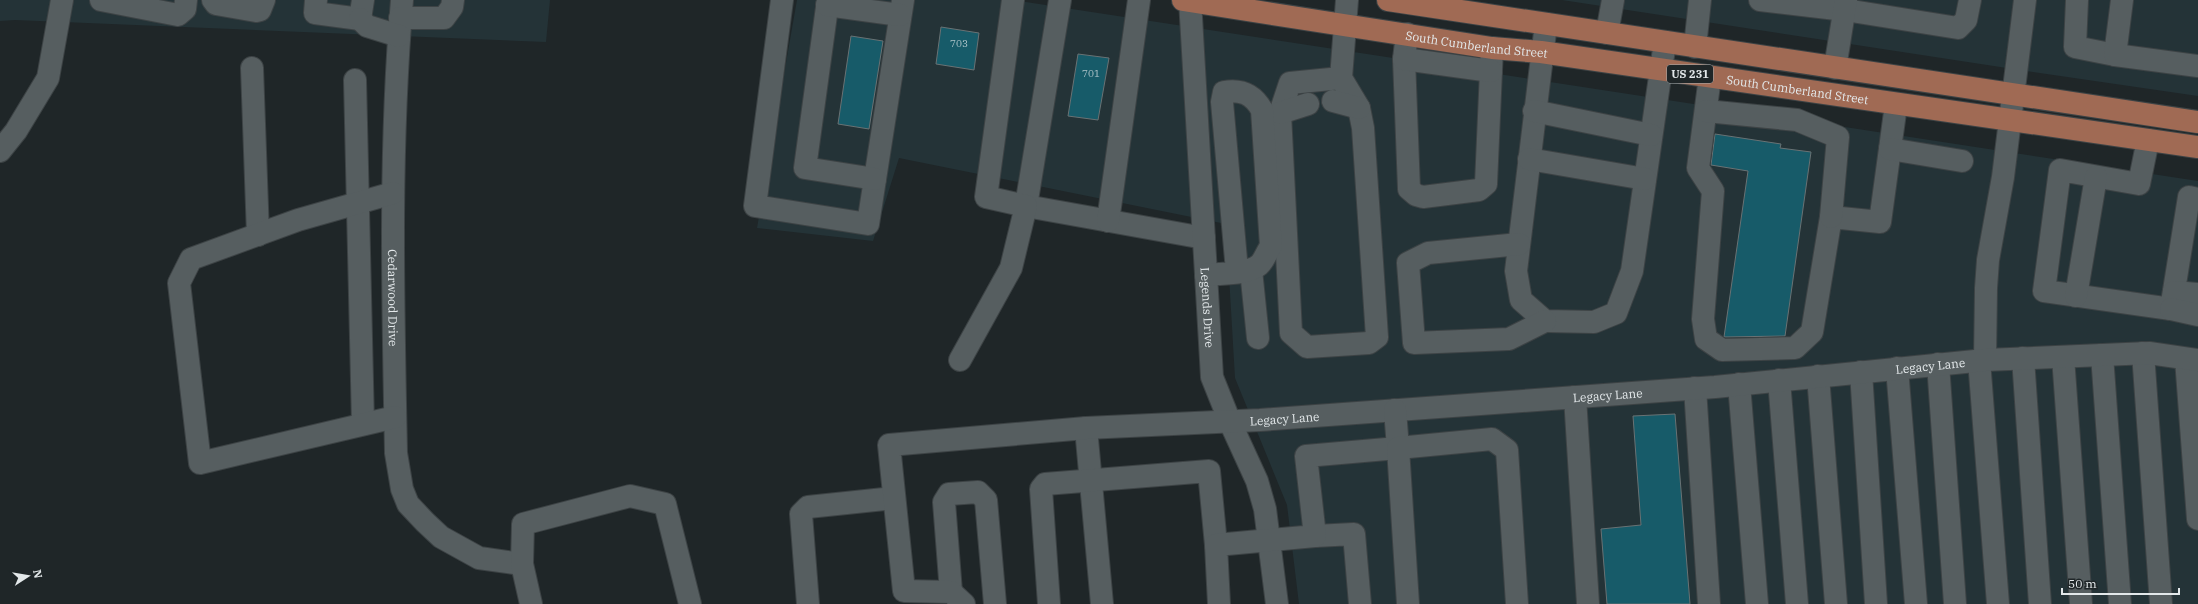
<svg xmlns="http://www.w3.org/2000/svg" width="2198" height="604" viewBox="0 0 2198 604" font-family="'IBM Plex Serif',serif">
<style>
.built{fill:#243337}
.building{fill:#175b69;stroke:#697274}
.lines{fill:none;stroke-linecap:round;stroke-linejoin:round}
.minor-casing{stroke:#3d4345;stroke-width:24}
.major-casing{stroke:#3d4345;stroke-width:24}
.minor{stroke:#565e60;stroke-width:22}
.major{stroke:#a06a54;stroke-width:22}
.labels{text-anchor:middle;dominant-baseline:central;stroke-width:3;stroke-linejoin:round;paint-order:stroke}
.number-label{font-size:10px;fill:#b0c5ca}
.shield{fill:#1f2628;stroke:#a8aeb0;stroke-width:1}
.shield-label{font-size:11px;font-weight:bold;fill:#e3e8ea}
.street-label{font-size:12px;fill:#e3e8ea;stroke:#1f2628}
</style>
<rect width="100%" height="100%" fill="#1f2628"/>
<path class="built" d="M0 0H550L546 42 15 20 0 21Z
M797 0H1013L2198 181V604H1299L1287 505 1235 378 1226 224 899 158 873 241 757 228Z
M1562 0H2198V96L2033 72Z"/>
<path class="building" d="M941 27 979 33 974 70 936 64Z
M851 36 883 41 869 129 838 124Z
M1078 54 1109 58 1098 120 1068 116Z
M1715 134 1781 144 1780 148 1811 152 1785 336 1724 337 1748 171 1711 165Z
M1675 414 1690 604H1607L1601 529 1641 525 1633 416Z"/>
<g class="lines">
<defs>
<g id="minor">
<path d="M101 0 178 15 185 9 186 0"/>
<path d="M213 0 216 4 256 11 260 10 264 0"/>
<path d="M316 0 315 13 360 19 363 0"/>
<path id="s1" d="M402 0C389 151 393 302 396 453L402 489 408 504 425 522 441 537 479 558 522 564"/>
<path d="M782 0 755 206 868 224 903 0"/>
<path d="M828 0 805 168 875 179"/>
<path d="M1060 0 1026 206 1204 238"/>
<path id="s2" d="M1190 0 1212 377 1230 422 1257 481 1265 509 1277 604"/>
<path d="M1760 0 1845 10 1958 28 1966 20 1970 0"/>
<path d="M2077 0 2075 47 2115 55"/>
<path d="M2122 0 2115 55 2198 66"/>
<path d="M827 5 900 15"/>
<path d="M400 18H444L452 7 453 0"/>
<path d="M360 19 367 26 399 36"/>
<path d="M1546 24 1516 271 1521 300 1545 321 1594 322 1616 313 1632 271 1665 42"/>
<path d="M1607 33 1613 0"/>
<path d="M1407 34 1404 59 1409 189 1416 195 1423 197 1479 190 1486 184 1492 48"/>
<path d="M1695 47 1700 0"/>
<path d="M1404 59 1491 71"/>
<path d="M252 68 258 235"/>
<path d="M1835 68 1846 0"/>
<path d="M1710 77 1698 168 1713 191 1703 319 1706 339 1722 350 1795 348 1812 332 1831 217 1880 222 1896 105"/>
<path d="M1341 78 1290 83 1280 113 1291 333 1307 347 1369 343 1377 337 1363 128 1359 108 1341 78 1347 0"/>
<path d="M355 80 363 424"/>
<path d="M1333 101 1359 108"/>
<path d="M1534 111 1651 135"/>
<path d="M1706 111 1797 120 1838 137 1831 217"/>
<path d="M1280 113 1308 104"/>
<path d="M2148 140 2139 184 2060 170 2044 291 2171 309 2189 197 2198 199"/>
<path d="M1890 149 1962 161"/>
<path d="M0 151 16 131 48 78 62 0"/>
<path d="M1529 159 1645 179"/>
<path d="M393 193 298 220 191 259 179 283 200 463 395 417"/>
<path d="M1108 221 1139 0"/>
<path d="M1519 244 1428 253 1408 263 1414 343 1509 339 1545 321"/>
<path d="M1251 270 1258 338"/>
<path d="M1206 275C1221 273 1247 275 1259 265 1264 261 1267 251 1271 246L1262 110C1253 94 1241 89 1224 92L1222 102 1237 271"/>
<path d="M2174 292 2198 294"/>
<path d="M2076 296 2096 177"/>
<path d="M2171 309 2198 315"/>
<path d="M2143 353 2161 604"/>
<path d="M2102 355 2120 604"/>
<path d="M2063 357 2081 604"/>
<path d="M2023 358 2040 604"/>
<path d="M2186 359 2198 519"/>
<path d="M960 360 1011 268 1026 206 986 197 1013 0"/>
<path d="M1979 360 1998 604"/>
<path d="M1985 360 1986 288 1988 260 2003 177 2025 0"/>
<path d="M1938 364 1955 604"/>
<path d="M1897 368 1916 604"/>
<path d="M1861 372 1876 604"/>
<path d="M1818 376 1836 604"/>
<path d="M1779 380 1797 604"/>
<path d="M1739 384 1757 604"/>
<path d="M1695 388 1709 604"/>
<path d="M1575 397 1588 604"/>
<path d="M1086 428 1102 604"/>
<path d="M1315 536 1354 534 1360 604"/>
<path d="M951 592 944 502 949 494 978 492 986 500 995 604"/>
<path d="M531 604 522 564 523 524 630 496 665 504 690 604"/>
<path d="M808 604 801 514 808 507 894 498"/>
<path id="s3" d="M964 604 951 592 904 591 889 445 1086 428 1260 420 1715 387 1985 360 2149 353 2198 360"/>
<path d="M1049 604 1041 489 1045 484 1209 471 1216 545"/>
<path d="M1219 604 1216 545 1315 536 1306 456 1398 448 1395 410"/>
<path d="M1408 604 1398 448 1492 439 1507 450 1517 604"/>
</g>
<g id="major">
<path id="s4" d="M1183 0 1492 48 1541 52 2198 147"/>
<path d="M1388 0 2198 122"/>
</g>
</defs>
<use href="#minor" class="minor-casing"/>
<use href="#major" class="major-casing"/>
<use href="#minor" class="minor"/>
<use href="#major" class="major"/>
</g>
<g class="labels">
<g class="number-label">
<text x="959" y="43">703</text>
<text x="1091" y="73">701</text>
</g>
<rect class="shield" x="1667" y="65" width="46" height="18" rx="3"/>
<g class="shield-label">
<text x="1690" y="74">US 231</text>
</g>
<g class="street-label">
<text stroke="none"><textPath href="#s4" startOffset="297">South Cumberland Street</textPath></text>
<text stroke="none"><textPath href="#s4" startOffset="621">South Cumberland Street</textPath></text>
<text stroke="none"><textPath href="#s1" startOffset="298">Cedarwood Drive</textPath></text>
<text stroke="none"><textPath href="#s2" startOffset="308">Legends Drive</textPath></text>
<text stroke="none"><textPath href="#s3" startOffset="1256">Legacy Lane</textPath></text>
<text stroke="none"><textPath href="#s3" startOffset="932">Legacy Lane</textPath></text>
<text stroke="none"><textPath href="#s3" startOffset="608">Legacy Lane</textPath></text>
</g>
</g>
<g transform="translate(28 576) rotate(78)" stroke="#1f2628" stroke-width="3" paint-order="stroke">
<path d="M0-3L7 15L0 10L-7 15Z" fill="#e3e8ea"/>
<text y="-6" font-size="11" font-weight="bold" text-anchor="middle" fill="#e3e8ea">N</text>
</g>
<path d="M2062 588v6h117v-6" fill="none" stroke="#e3e8ea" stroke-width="2"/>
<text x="2068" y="588" font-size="12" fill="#e3e8ea" stroke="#1f2628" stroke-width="3" paint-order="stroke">50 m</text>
</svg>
